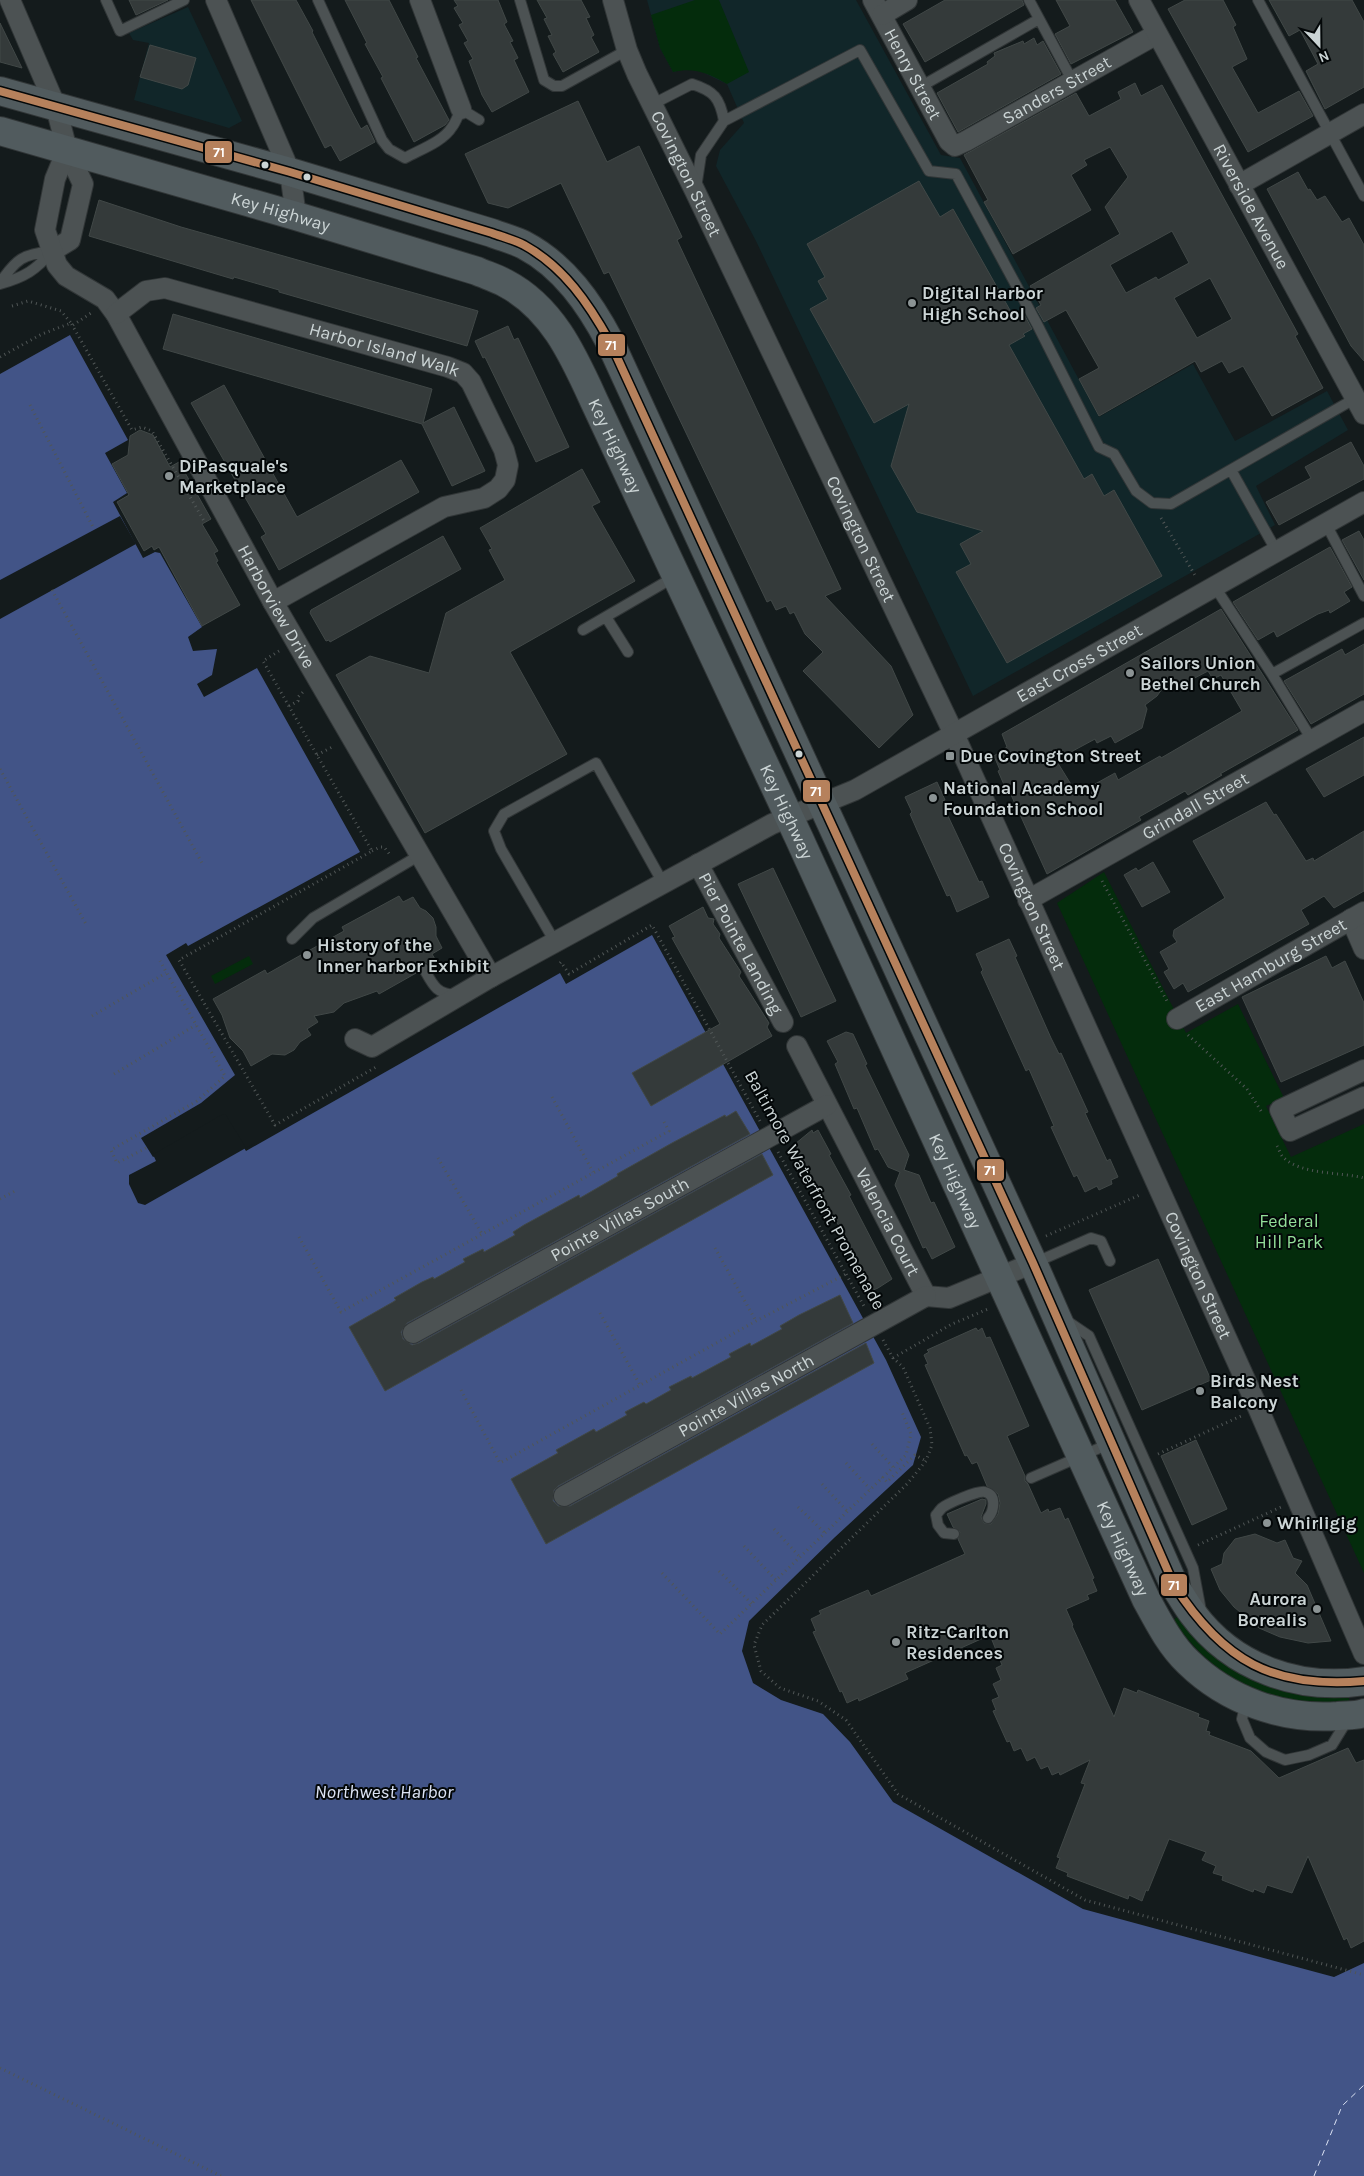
<svg xmlns="http://www.w3.org/2000/svg" width="1364" height="2176" viewBox="0 0 1364 2176" font-family="Karla,sans-serif">
<style>
.built{fill:#112629}
.green{fill:#042c0c}
.water{fill:#425487}
.pier{fill:#141b1c}
.lines{fill:none;stroke-linecap:round;stroke-linejoin:round}
.ferry{stroke:#dce3f4;stroke-width:1;stroke-dasharray:6 5;stroke-linecap:butt}
.building{fill:#343a3a;stroke:#414847;fill-rule:evenodd}
.service-casing{stroke:#313637;stroke-width:12}
.minor-casing{stroke:#313637;stroke-width:22}
.primary-casing{stroke:#313637;stroke-width:30}
.path{stroke:#505656;stroke-width:3;stroke-dasharray:1 4;stroke-linecap:butt}
.service{stroke:#4c5253;stroke-width:10}
.minor{stroke:#4c5253;stroke-width:20}
.primary{stroke:#515b5e;stroke-width:28}
.bus-1-casing{stroke:#030708;stroke-width:11}
.bus-1{stroke:#b6815c;stroke-width:8}
.bus-dot{fill:#cbd4d5;stroke:#030708;stroke-width:2}
.poi-dot{fill:#8b9394;stroke:#030708;stroke-width:2}
.labels{text-anchor:middle;dominant-baseline:central;stroke-width:4;stroke-linejoin:round;paint-order:stroke}
.street-label{font-size:18px;fill:#cbd4d5;stroke:#030708}
.poi-label{font-size:18px;font-weight:bold;fill:#cbd4d5;stroke:#030708;text-anchor:start}
.park-label{font-size:18px;fill:#93df99;stroke:#030708}
.water-label{font-size:19px;font-style:italic;fill:#dce3f4;stroke:#030708}
.line-badge{stroke:#030708;stroke-width:2}
.badge-label{font-size:14px;text-anchor:middle;font-weight:bold;fill:#fff}
</style>
<rect width="100%" height="100%" fill="#141b1c"/>
<path class="built" d="M647 0H856L941 155 960 158 1099 417 1193 364 1235 441 1327 391 1348 430 1256 486 1275 525 973 696 756 241 716 166 720 150 744 123 727 84 698 70 684 69 673 72 660 48Z
M188 7 242 121 229 128 134 100 149 43 133 40 129 33Z"/>
<path class="green" d="M695 0H719L749 72 727 84C708 73 694 67 673 72L660 48 651 15Z
M1104 872 1186 1033 1238 1004 1284 1098 1266 1106 1291 1157 1364 1124V1573L1057 903Z
M249 956 253 964 215 984 211 976Z
M1177 1617 1190 1630 1348 1695 1350 1703C1273 1707 1218 1684 1173 1620Z"/>
<path class="water" d="M70 335 128 440 105 453 127 493 113 502 143 558 155 552 160 553 202 627 188 637 193 651 217 649 212 675 197 684 204 697 257 668 360 852 188 946 186 943 166 955 235 1075 201 1103 141 1138 153 1157 224 1116 246 1151 560 973 566 984 652 935 886 1360 921 1437 913 1465 834 1538 749 1621 742 1651 753 1683 781 1700 823 1714 850 1742 893 1802 1083 1909 1334 1977 1364 1963V2176H0V374Z"/>
<path class="pier" d="M120 516 136 544 0 619V580Z
M223 1114 226 1115 246 1148 276 1131 145 1205 138 1203 129 1184V1175L156 1161 151 1150 154 1154Z"/>
<g class="lines">
<path class="ferry" d="M1314 2176 1342 2106 1364 2085"/>
</g>
<path class="building" d="M129 0H168L136 15Z
M251 0H296L313 31 312 32 352 112 361 129 367 125 375 142 340 161 331 145 325 148Z
M345 0H389L418 57 416 58 449 120 445 125 414 142 381 78 383 77 365 44 367 43Z
M454 0H498L507 22 504 24 513 41 510 42 518 58 514 60 529 92 492 112 482 95 469 61 473 59 464 43 468 41 459 25 463 23 454 8 458 6Z
M537 0H581L590 17 586 18 594 35 591 37 599 52 563 72 553 54 556 52 548 36 552 35 544 19 547 18Z
M945 0H1022L1024 5 925 62 903 24Z
M1056 0H1115L1133 32 1071 64 1055 34 1070 26Z
M1185 0H1223L1236 25 1233 27 1247 59 1232 67 1258 113 1299 91 1313 116 1248 152 1168 9Z
M1269 0H1352L1364 22V87L1325 109 1306 71 1318 64 1300 30 1289 36Z
M0 23 22 68 0 62Z
M1034 38 1037 45 1043 41 1061 74 958 132 937 93 988 64 987 62 995 56 994 53 1023 41 1024 44Z
M150 45 196 58 188 85 182 89 140 77Z
M1135 83 1141 96 1162 85 1298 334 1295 336 1323 388 1272 416 1243 366 1229 373 1222 361 1201 372 1195 361 1099 416 1079 379 1099 368 1066 310 1044 322 1036 308 1041 305 1030 286 1120 234 1105 207 1128 177 1110 147 1084 160 1087 165 1071 175 1091 210 1013 254 984 202 988 200 964 155 1076 93 1089 116 1121 99 1118 92ZM1172 231 1189 263 1158 280 1156 277 1126 293 1110 265ZM1210 278 1232 319 1197 338 1174 298Z
M578 101 607 162 639 146 682 237 677 240 841 589 825 596 891 666 913 715 879 748 803 671 823 652 805 634 794 612 790 614 786 606 776 610 771 600 767 602 609 272 604 274 561 183 508 208 488 203 465 154Z
M1298 172 1308 190 1310 189 1317 200 1325 196 1342 222 1349 218 1364 245V361L1351 346 1267 189Z
M919 181 940 217 953 209 1015 319 1024 314 1032 329 1023 334 1025 336 1009 345 1084 479 1092 474 1104 496 1114 490 1162 576 1007 663 956 572 971 564 960 544 983 531 917 512 891 466 909 404 874 423 810 309 828 299 818 281 825 277 807 244Z
M99 200 181 227 478 311 467 346 279 292V290L234 277 233 279 89 236Z
M173 314 432 389 423 423 454 407 485 471 452 486 422 424 163 349Z
M508 326 514 340 518 338 569 447 536 462 485 357 483 358 475 341Z
M224 385 297 517 401 460 419 492 279 570 261 537 266 534 191 403Z
M140 430 153 435 170 467 179 462 211 519 202 524 218 551 214 553 218 561 216 562 240 605 202 626 159 547 154 550 152 546 144 551 117 502 129 495 112 464 128 455 130 436Z
M1351 442 1364 466V479L1279 525 1266 502 1311 478 1305 467Z
M582 469 600 502 592 506 635 581 510 652 567 754 425 833 336 675 370 656 429 673 446 613 505 580 489 550 492 549 480 528Z
M1359 531 1364 540V580L1342 540Z
M443 536 461 569 330 642 329 640 326 641 310 613 311 610Z
M1330 547 1352 587 1344 592 1350 601 1330 613 1329 610 1318 614 1277 637 1274 631 1258 640 1233 602Z
M1221 609 1298 730 1220 774 1222 775 1188 795 1185 791 1139 817 1141 820 1047 874 1007 786 1005 787 998 771 1000 770 994 756 1007 747 1002 734ZM1208 671 1213 679 1221 675 1242 711 1161 758 1160 756 1118 780 1115 773 1077 794 1056 760 1095 739 1097 743 1111 736 1115 743 1142 728 1147 709 1145 705 1157 696 1167 682 1172 690Z
M1364 644V694L1311 724 1284 681 1342 649 1345 655Z
M1364 737V775L1324 797 1306 769Z
M937 782 945 800 942 801 948 816 979 882 982 881 989 897 957 912 950 895 947 896 917 830 910 814 912 812 905 797Z
M1266 802 1274 815 1276 814 1306 861 1313 858 1314 861 1364 831V891L1334 908 1324 896 1301 910 1309 924 1188 992 1183 983 1174 989 1164 972 1169 969 1160 952 1177 942 1173 936 1174 930 1225 898 1193 841Z
M1153 862 1170 892 1142 907 1124 875 1136 868 1138 871Z
M773 868 836 1001 801 1017 738 884Z
M399 896 403 902 413 897 420 908 426 911 433 918 436 927V936L442 948 432 954 436 961 430 965 425 962 420 963 417 968 418 972 379 994 377 991 344 1003 334 1012 314 1016 318 1022 307 1029 311 1035 300 1042 294 1050 285 1055 272 1054 251 1066 243 1051 230 1038 222 1015 213 999 265 970 267 974 344 931 342 927Z
M703 907 708 918 714 919 713 924 720 934 719 938 741 972 739 976 750 993 769 1023 767 1027 772 1036 651 1106 632 1073 720 1024 672 938 675 937 669 926Z
M1009 939 1017 956 1015 957 1051 1038 1059 1054 1061 1053 1088 1112 1085 1113 1107 1161 1110 1159 1118 1177 1111 1180 1112 1184 1099 1190 1097 1186 1085 1192 1077 1175 1074 1177 1051 1127 1054 1126 1029 1069 1026 1071 981 972 983 970 976 954Z
M1326 956 1332 968 1345 961 1364 1003V1045L1281 1082 1242 997Z
M846 1032 853 1034 867 1064 865 1065 909 1155 904 1170 919 1175 931 1203 934 1202 955 1247 932 1259 926 1247 923 1248 895 1185 900 1172 888 1167 878 1149 875 1150 857 1108 854 1109 835 1064 838 1062 827 1041Z
M736 1111 750 1134 407 1323 401 1332 403 1339 412 1345 419 1343 762 1154 773 1175 385 1391 349 1327 393 1302 396 1300 394 1298 422 1282 433 1277 434 1279 465 1262 463 1259 483 1249 484 1252 515 1235 513 1232 524 1225 579 1195 580 1198 618 1176 617 1174 672 1143 725 1115 726 1117Z
M812 1130 813 1133 818 1130 831 1154 829 1155 851 1195 849 1196 892 1279 878 1288 871 1291 841 1239 843 1238 837 1227 839 1226 798 1155 800 1154 795 1144Z
M1158 1259 1211 1380 1142 1410 1089 1290Z
M840 1295 853 1323 558 1486 554 1490 553 1501 558 1506H570L866 1343 874 1363 546 1544 511 1479 558 1453 556 1450 594 1429 596 1432 627 1415 625 1412 644 1402 646 1404 671 1390 669 1387 691 1376 692 1378 731 1357 729 1354 750 1343 751 1346 782 1329 780 1326 799 1315Z
M976 1328 978 1331 982 1328 986 1338 990 1337 1029 1426 1007 1436 1025 1476V1481L1028 1484 1041 1513 1048 1509 1049 1512 1060 1508 1065 1520 1068 1518 1094 1578 1092 1579 1097 1591 1087 1595 1089 1599 1066 1609 1073 1625 1072 1626 1114 1717 1124 1688 1137 1693 1138 1690 1199 1714 1198 1717 1209 1721 1206 1731 1210 1732 1209 1735 1251 1751 1279 1778 1348 1748 1356 1763 1364 1760V1941L1351 1948 1347 1938 1344 1940 1308 1856 1292 1893 1267 1885 1264 1893 1254 1889 1253 1892 1222 1880 1223 1876 1213 1873 1216 1866 1202 1860 1206 1852 1169 1839 1148 1891 1146 1890 1142 1901 1129 1895 1128 1899 1067 1876 1068 1873 1056 1868 1060 1858 1057 1857 1085 1784 1081 1783 1090 1760 1060 1775 1059 1772 1052 1775 1048 1766 1041 1769 1035 1757 1027 1761 1021 1748 1014 1751 1010 1741 1007 1742 993 1711 996 1710 992 1700 999 1697 993 1684 1001 1680 996 1668 1002 1665 990 1635 905 1673 908 1679 859 1701 858 1698 847 1703 842 1691 840 1692 813 1632 816 1631 811 1619 821 1614 819 1611 868 1590 871 1596 965 1554 958 1539 960 1532 953 1527 947 1514 982 1499 986 1500V1504L981 1517 984 1523 991 1524 998 1514 1000 1503 998 1494 987 1486 977 1462 972 1464 967 1455 965 1456 925 1365 928 1364 924 1355 929 1352 927 1350Z
M1196 1440 1227 1509 1192 1525 1161 1456Z
M1255 1534 1277 1543 1285 1540 1293 1558 1302 1561 1295 1573 1307 1585 1331 1641 1308 1643 1280 1637 1259 1628 1234 1607 1220 1590 1211 1569 1222 1564 1224 1553 1235 1539Z"/>
<g class="lines">
<defs>
<path id="service" d="M106 0 120 31 184 0
M318 0 382 140 389 149 405 158C419 150 443 142 452 127 456 122 458 115 461 109L479 120
M520 0 544 80 554 86H562L627 50
M1029 0 1072 80
M1258 0 1364 196
M920 87 1039 19
M651 105 692 84C714 91 720 98 724 121L701 155 696 188
M724 121 860 50 929 171 956 174 1037 324 1099 447 1114 454 1136 491 1152 503 1171 504 1356 398
M0 283C16 259 23 254 52 251
M0 284C25 277 36 270 52 251
M1231 470 1277 552
M1326 524 1364 596
M1215 587 1272 674 1364 623
M606 617 628 652
M583 630 676 576
M1272 674 1312 740
M292 939 313 918 420 855
M555 942 501 849 494 831 504 814 596 763 663 883
M424 969C433 985 436 994 456 995
M1034 1263 1091 1238 1101 1241 1110 1261
M1064 1319 1089 1336 1193 1568 1201 1611
M1031 1478 1111 1443
M954 1534 944 1533 938 1525 936 1515C938 1513 939 1511 941 1509 945 1504 979 1490 985 1492 997 1495 994 1511 988 1518
M1246 1702 1242 1719 1250 1738 1266 1752 1285 1760 1309 1755 1332 1745 1348 1719"/>
<g id="minor">
<path d="M10 0 56 107 67 150 83 184 70 240 52 251"/>
<path d="M216 0 290 172 296 216"/>
<path d="M420 0 461 109"/>
<path id="s1" d="M613 0 627 50 637 74 695 191 954 734 1258 1408 1364 1654"/>
<path id="s2" d="M873 0 949 141 955 146 966 141 1157 34"/>
<path id="s3" d="M1139 0 1364 414"/>
<path d="M882 15 907 0"/>
<path id="s4" d="M67 150 55 179 45 230 57 265 66 276 105 299 116 314 273 602 491 977"/>
<path d="M1239 185 1364 114"/>
<path id="s5" d="M116 314 146 291 165 288 448 367 463 373 471 382 504 450 508 465 505 480 498 489 484 498 444 507 273 602"/>
<path id="s6" d="M698 864 783 1022"/>
<path id="s7" d="M1028 900 1364 711"/>
<path d="M1351 919 1364 949"/>
<path id="s8" d="M1177 1019 1364 912"/>
<path id="s9" d="M355 1039 372 1047 491 977 772 824 855 790 1364 502"/>
<path id="s10" d="M797 1046 926 1296 949 1298 1033 1263"/>
<path d="M1364 1070 1280 1110 1290 1131 1364 1097"/>
<path id="s11" d="M413 1333 827 1105"/>
<path id="s12" d="M564 1496 926 1296"/>
</g>
<g id="primary">
<path d="M0 91 290 172 492 233C502 237 514 240 524 245 564 266 590 304 610 342L1033 1263 1174 1585C1180 1594 1186 1605 1193 1614 1233 1668 1299 1691 1364 1681"/>
<path id="s13" d="M0 131 296 216 477 271C486 275 496 278 505 283 553 308 574 357 595 403L799 838 1146 1599C1158 1621 1170 1645 1188 1662 1228 1701 1283 1720 1338 1716 1346 1715 1356 1716 1364 1713"/>
</g>
</defs>
<use href="#service" class="service-casing"/>
<use href="#minor" class="minor-casing"/>
<use href="#primary" class="primary-casing"/>
<path class="path" d="M12 306 28 301 61 311 71 323
M73 325 91 313
M0 357 42 334 71 323 132 430 142 427 152 431 204 521
M30 405 94 529
M1161 518 1196 577
M52 590 202 863
M279 651 263 661 372 851 179 960 275 1125 376 1067
M289 706 298 701V697L303 692
M317 755 334 746
M0 769 87 926
M372 851 380 847H384L391 856
M1102 881 1168 1003
M560 963 561 962 569 974 652 925 760 1121
M92 1016 166 973
M1188 1035 1247 1089 1261 1111
M114 1074 196 1025
M552 1097 593 1172
M1277 1146C1279 1149 1280 1154 1283 1157 1300 1175 1342 1172 1364 1178
M146 1148 117 1163 111 1150 197 1101 225 1076 160 961
M778 1152 865 1308
M438 1158 482 1234
M0 1199 17 1190
M1046 1236 1142 1194
M299 1237 341 1312 669 1131 663 1120
M715 1248 756 1321
M600 1313 640 1385
M883 1340 893 1358 903 1367 930 1428 932 1445 926 1461 907 1484 762 1625 754 1645 761 1671 780 1688 818 1701 846 1720 898 1794 1085 1900 1364 1975
M893 1358 952 1324 988 1309
M461 1390 500 1463 756 1321 846 1274
M872 1444 893 1467
M1158 1454 1241 1416
M846 1463 870 1489
M882 1477 887 1482 915 1455 926 1461
M822 1484 847 1511
M798 1507 825 1533
M774 1529 800 1557
M1198 1545 1281 1507
M744 1546 776 1580
M719 1571 752 1604
M662 1573 720 1634 906 1455 911 1434 902 1412
M0 2068 221 2176"/>
<use href="#service" class="service"/>
<use href="#minor" class="minor"/>
<use href="#primary" class="primary"/>
<defs>
<path id="bus-1" d="M0 91 290 172 492 233C503 237 514 240 524 245 564 267 589 304 610 342L1033 1263 1174 1585C1223 1661 1273 1689 1364 1681"/>
</defs>
<use href="#bus-1" class="bus-1-casing"/>
<use href="#bus-1" class="bus-1"/>
</g>
<g class="bus-dot">
<circle cx="265" cy="165" r="4.5"/>
<circle cx="307" cy="177" r="4.5"/>
<circle cx="799" cy="754" r="4.5"/>
</g>
<g class="poi-dot">
<circle cx="912" cy="303" r="5"/>
<circle cx="169" cy="476" r="5"/>
<circle cx="1130" cy="673" r="5"/>
<rect x="945" y="751" width="10" height="10" rx="2.5"/>
<circle cx="933" cy="798" r="5"/>
<circle cx="307" cy="955" r="5"/>
<circle cx="1200" cy="1391" r="5"/>
<circle cx="1267" cy="1523" r="5"/>
<circle cx="1317" cy="1609" r="5"/>
<circle cx="896" cy="1642" r="5"/>
</g>
<g class="labels">
<g class="street-label">
<text stroke="none"><textPath href="#s2" startOffset="84">Henry Street</textPath></text>
<text stroke="none"><textPath href="#s2" startOffset="284">Sanders Street</textPath></text>
<text stroke="none"><textPath href="#s1" startOffset="189">Covington Street</textPath></text>
<text stroke="none"><textPath href="#s3" startOffset="235">Riverside Avenue</textPath></text>
<text stroke="none"><textPath href="#s13" startOffset="292">Key Highway</textPath></text>
<text stroke="none"><textPath href="#s5" startOffset="285">Harbor Island Walk</textPath></text>
<text stroke="none"><textPath href="#s13" startOffset="728">Key Highway</textPath></text>
<text stroke="none"><textPath href="#s1" startOffset="594">Covington Street</textPath></text>
<text stroke="none"><textPath href="#s4" startOffset="532">Harborview Drive</textPath></text>
<text stroke="none"><textPath href="#s9" startOffset="824">East Cross Street</textPath></text>
<text stroke="none"><textPath href="#s7" startOffset="192">Grindall Street</textPath></text>
<text stroke="none"><textPath href="#s13" startOffset="1132">Key Highway</textPath></text>
<text stroke="none"><textPath href="#s1" startOffset="999">Covington Street</textPath></text>
<text stroke="none"><textPath href="#s6" startOffset="90">Pier Pointe Landing</textPath></text>
<text stroke="none"><textPath href="#s8" startOffset="108">East Hamburg Street</textPath></text>
<text stroke="none"><textPath href="#s13" startOffset="1538">Key Highway</textPath></text>
<text transform="translate(815 1190) rotate(61)">Baltimore Waterfront Promenade</text>
<text stroke="none"><textPath href="#s11" startOffset="236">Pointe Villas South</textPath></text>
<text stroke="none"><textPath href="#s10" startOffset="198">Valencia Court</textPath></text>
<text stroke="none"><textPath href="#s1" startOffset="1404">Covington Street</textPath></text>
<text stroke="none"><textPath href="#s12" startOffset="208">Pointe Villas North</textPath></text>
<text stroke="none"><textPath href="#s13" startOffset="1942">Key Highway</textPath></text>
</g>
<g class="poi-label">
<text x="922" y="293">Digital Harbor<tspan x="922" dy="21">High School</tspan></text>
<text x="179" y="466">DiPasquale's<tspan x="179" dy="21">Marketplace</tspan></text>
<text x="1140" y="663">Sailors Union<tspan x="1140" dy="21">Bethel Church</tspan></text>
<text x="960" y="756">Due Covington Street</text>
<text x="943" y="788">National Academy<tspan x="943" dy="21">Foundation School</tspan></text>
<text x="317" y="945">History of the<tspan x="317" dy="21">Inner harbor Exhibit</tspan></text>
<text x="1210" y="1381">Birds Nest<tspan x="1210" dy="21">Balcony</tspan></text>
<text x="1277" y="1523">Whirligig</text>
<text x="1307" y="1599" text-anchor="end">Aurora<tspan x="1307" dy="21">Borealis</tspan></text>
<text x="906" y="1632">Ritz-Carlton<tspan x="906" dy="21">Residences</tspan></text>
</g>
<g class="park-label">
<text x="1289" y="1221">Federal<tspan x="1289" dy="21">Hill Park</tspan></text>
</g>
<g class="water-label">
<text x="384" y="1792">Northwest Harbor</text>
</g>
</g>
<g class="line-badge">
<rect x="204" y="140" width="29" height="24" rx="5" fill="#b6815c"/>
<rect x="597" y="333" width="29" height="24" rx="5" fill="#b6815c"/>
<rect x="802" y="779" width="29" height="24" rx="5" fill="#b6815c"/>
<rect x="976" y="1158" width="29" height="24" rx="5" fill="#b6815c"/>
<rect x="1160" y="1573" width="28" height="24" rx="5" fill="#b6815c"/>
</g>
<g class="badge-label">
<text x="219" y="157">71</text>
<text x="611" y="350">71</text>
<text x="816" y="796">71</text>
<text x="990" y="1175">71</text>
<text x="1174" y="1590">71</text>
</g>
<g transform="translate(1319 45) rotate(158)" stroke="#030708" stroke-width="4" paint-order="stroke">
<path d="M0-4L9 19L0 12L-9 19Z" fill="#cbd4d5"/>
<text y="-8" font-size="14" font-weight="bold" text-anchor="middle" fill="#cbd4d5">N</text>
</g>
</svg>
